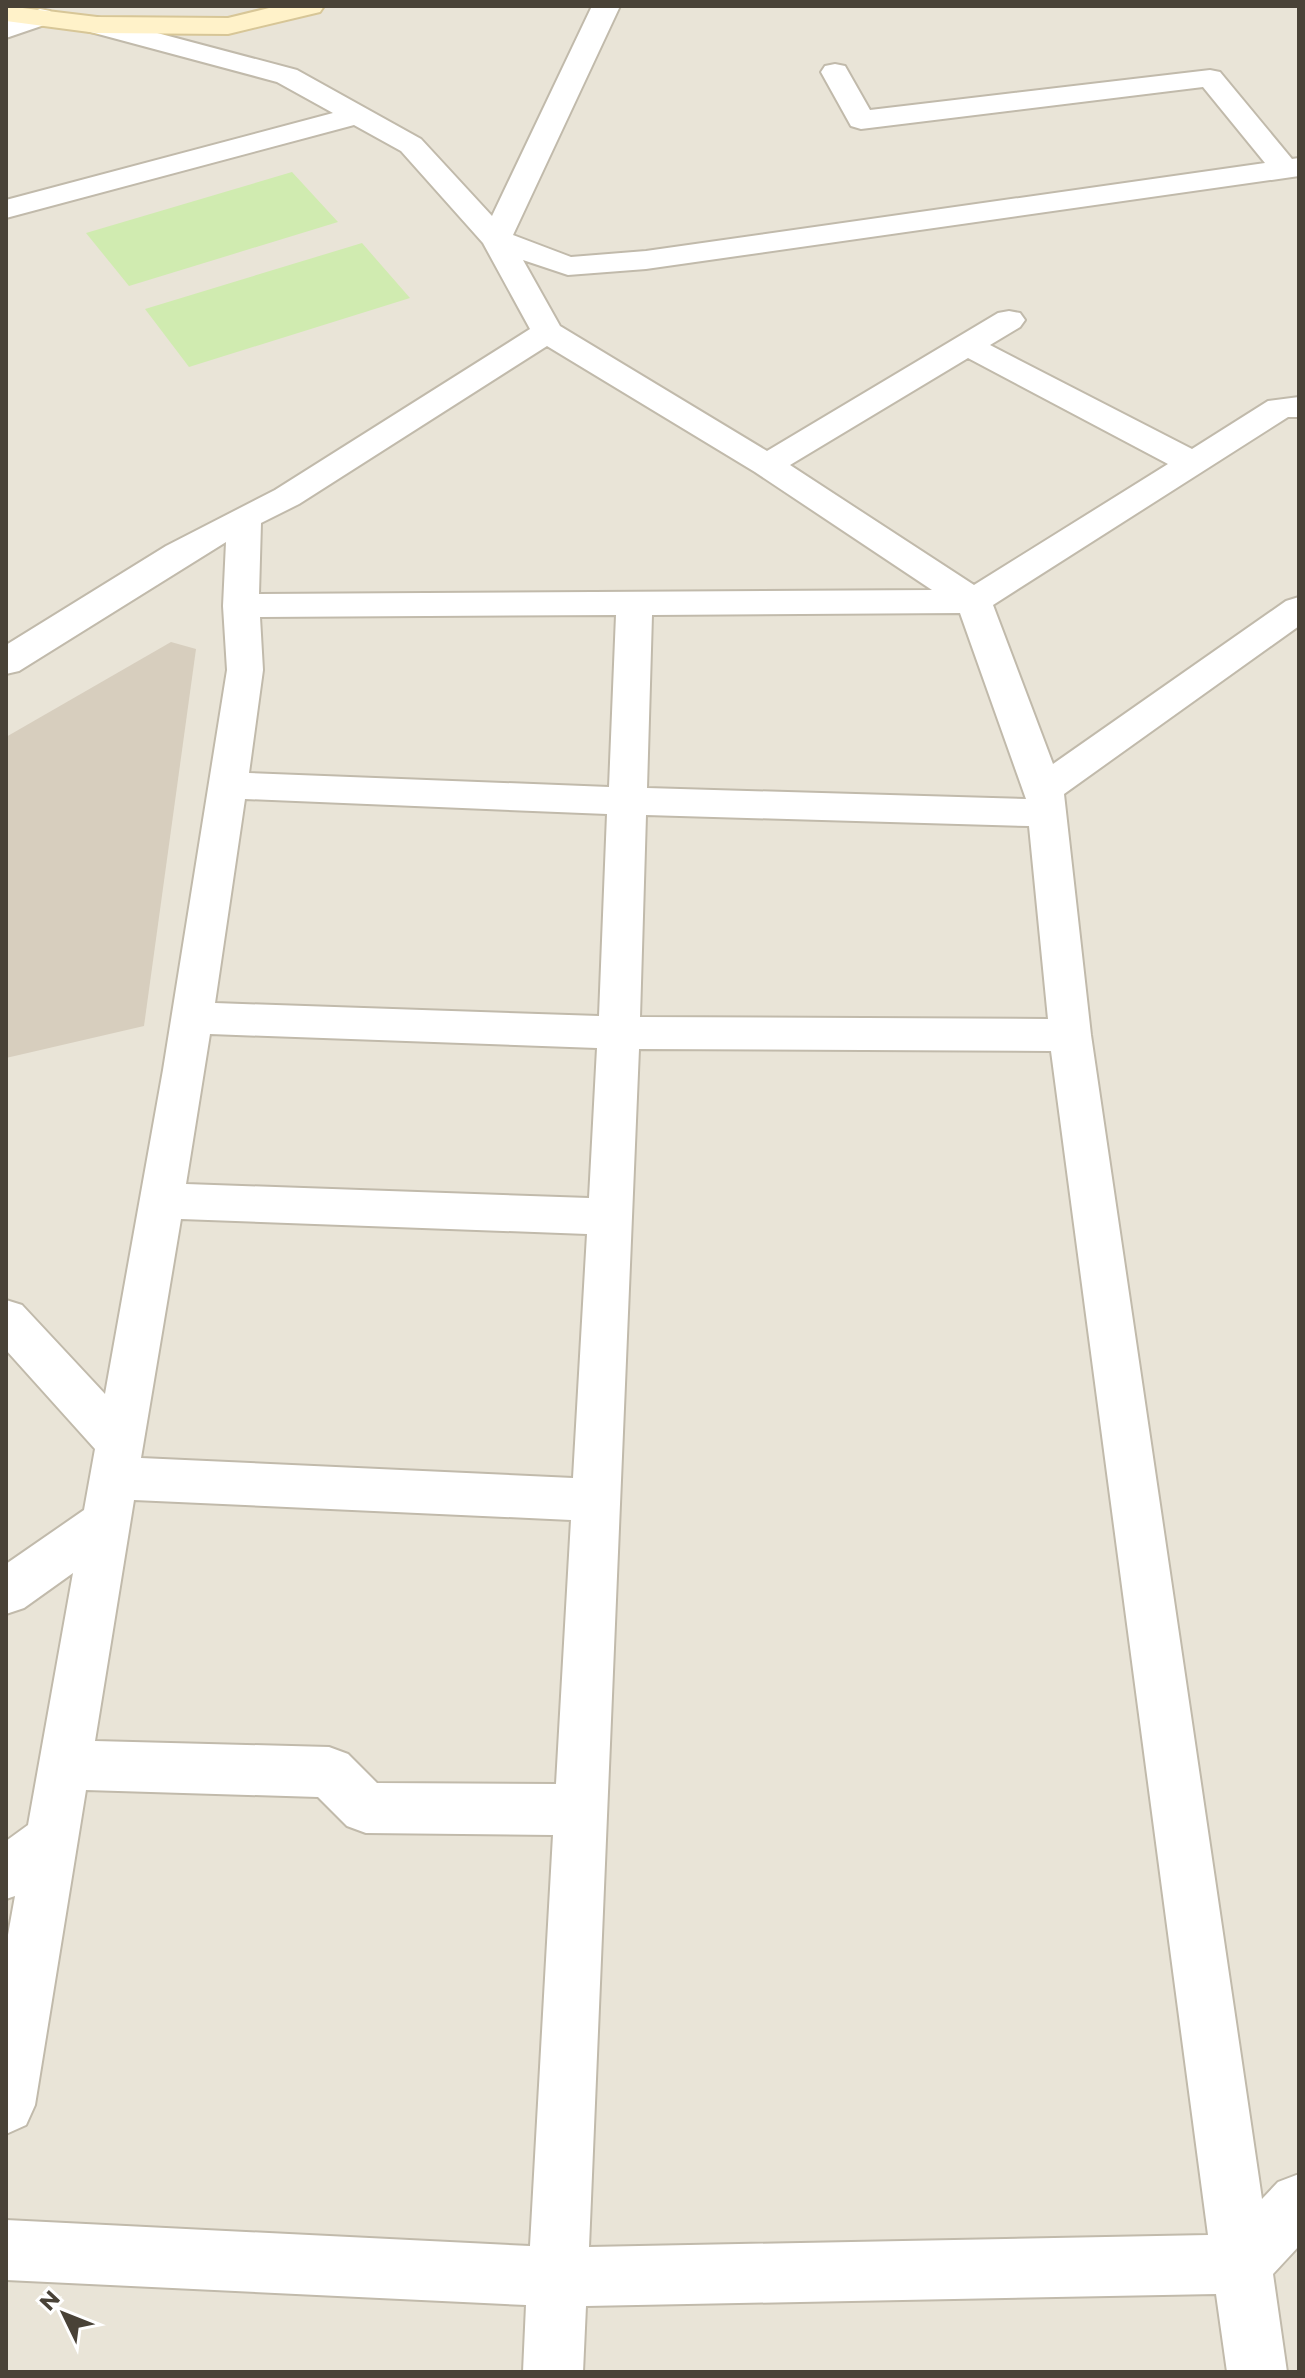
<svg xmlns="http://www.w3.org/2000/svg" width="1305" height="2378" viewBox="0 0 1305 2378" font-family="Montserrat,sans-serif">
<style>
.residential{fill:#e9e4d7}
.green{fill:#d0ebb0}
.building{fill:#d7cebe}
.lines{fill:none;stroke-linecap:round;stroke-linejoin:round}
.minor-casing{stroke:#c1baab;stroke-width:4}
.secondary-casing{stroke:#d7c697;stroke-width:4}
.minor{fill:#fff;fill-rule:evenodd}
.secondary{fill:#fff2c9;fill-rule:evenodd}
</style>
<rect width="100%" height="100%" fill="#f5f2e9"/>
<path class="residential" d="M6 6H1299V2372H6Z"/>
<path class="green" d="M292 172 338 222 129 286 86 233Z
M362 243 410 298 189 367 145 309Z"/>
<path class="building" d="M171 642 196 649 144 1026 6 1058V737Z"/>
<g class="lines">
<defs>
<path id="minor" d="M592 6H620L513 235 571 257 646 251 1265 163 1203 87 861 129 851 126 821 72 825 66 835 64 845 66 870 110 1210 70 1220 72 1292 159 1299 158V176L646 269 568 275 523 260 560 326 767 451 998 313 1009 311 1020 313 1025 320 1020 327 990 345 1192 449 1268 401 1299 397V417H1288L993 605 1053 764 1286 601 1299 597V626L1064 794 1091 1035 1262 2199 1278 2182 1299 2174V2246L1273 2274 1287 2372H1227L1216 2294 586 2306 583 2372H523L526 2305 6 2280V2220L530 2246 553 1835 366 1833 347 1826 318 1797 86 1790 35 2105 26 2125 6 2134V1946L15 1896 6 1899V1841L28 1825 73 1573 24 1608 6 1614V1564L84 1510 95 1449 6 1350V1300L22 1305 105 1394 163 1070 227 670 223 606 226 542 19 671 6 674V645L166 546 275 490 530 329 483 243 401 151 354 125 6 218V200L333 113 277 82 87 31 83 25 87 19 97 17 297 70 421 139 492 216ZM547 346 755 472 932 590 259 594 261 523 299 504ZM968 358 1168 464 974 585 790 465ZM960 613 1026 799 647 788 652 615ZM616 615 609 787 249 773 263 670 260 617ZM245 799 607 814 599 1016 215 1003ZM646 815 1029 826 1048 1019 640 1017ZM210 1034 597 1048 589 1198 186 1184ZM639 1049 1051 1051 1208 2235 589 2247ZM181 1219 587 1234 573 1478 141 1458ZM134 1500 571 1520 556 1784 377 1783 348 1754 329 1747 95 1741Z
M40 9 50 11 54 17 50 23 6 38V21Z"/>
<path id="secondary" d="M6 6 97 17 228 18 277 6H324L320 12 228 34 97 33 6 21Z"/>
</defs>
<use href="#minor" class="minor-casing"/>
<use href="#secondary" class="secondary-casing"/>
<use href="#minor" class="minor"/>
<use href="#secondary" class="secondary"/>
</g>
<rect width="1305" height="2378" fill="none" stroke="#494237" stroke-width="16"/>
<g transform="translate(64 2314) rotate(313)" stroke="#ffffff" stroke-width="6" paint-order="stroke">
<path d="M0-6L14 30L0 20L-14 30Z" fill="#494237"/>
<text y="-12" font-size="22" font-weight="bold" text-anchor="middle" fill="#494237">N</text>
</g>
</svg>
